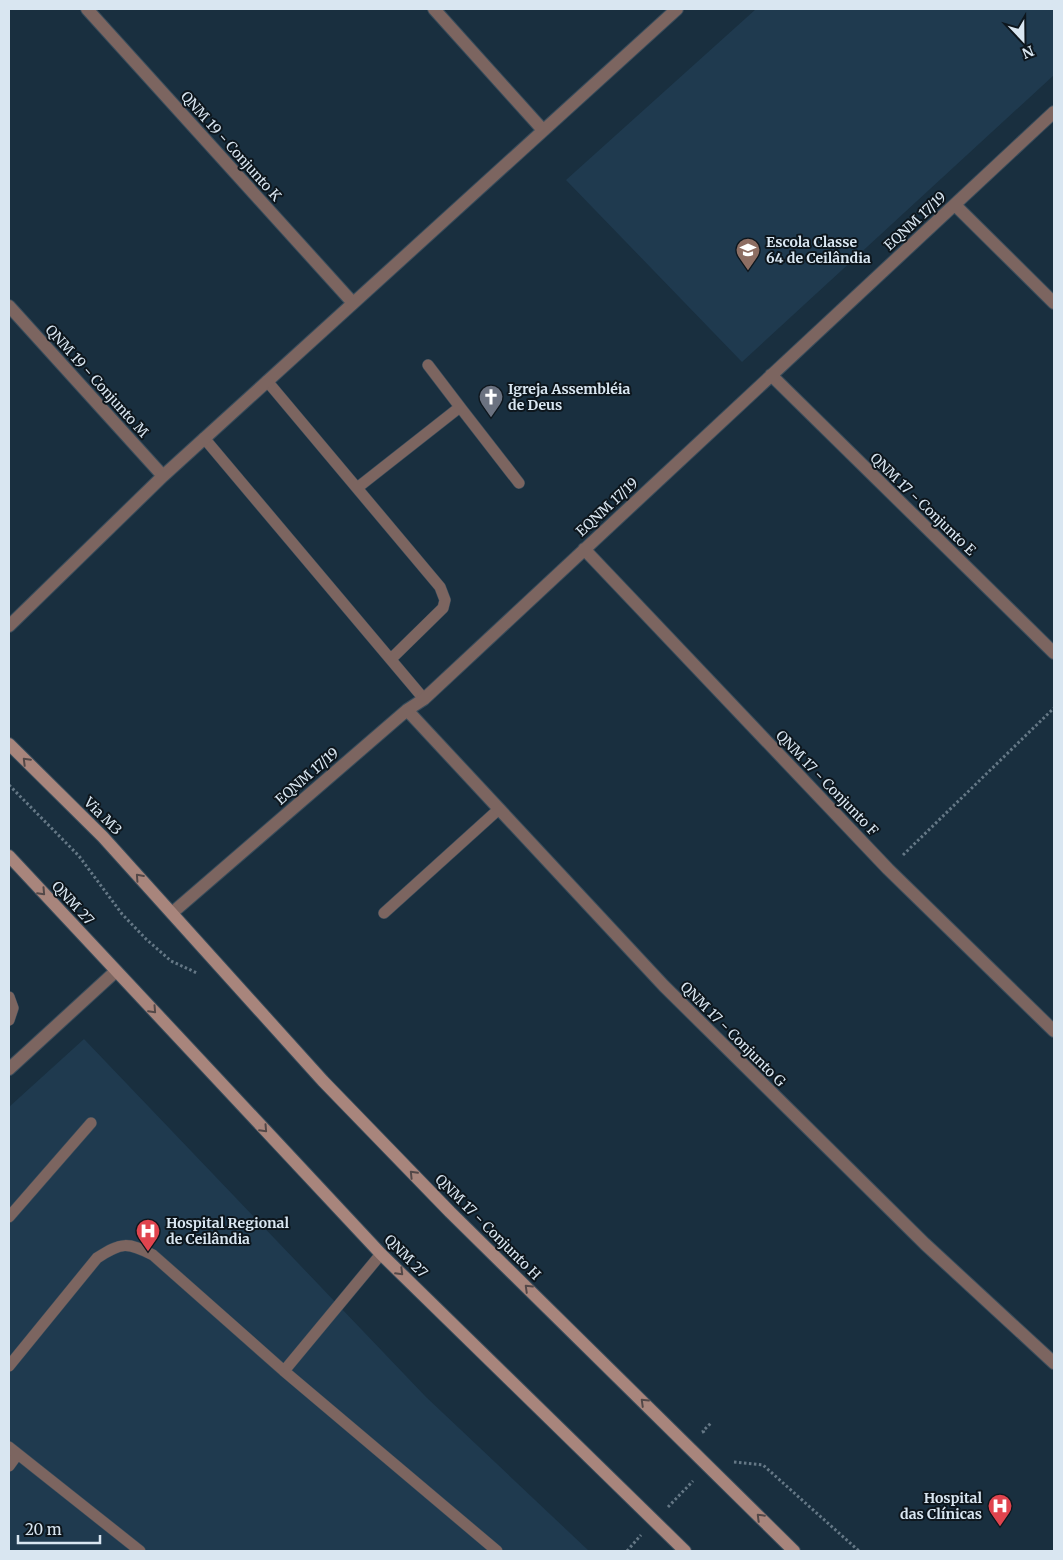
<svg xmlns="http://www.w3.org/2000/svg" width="1063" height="1560" viewBox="0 0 1063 1560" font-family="Merriweather,serif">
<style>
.built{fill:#1f3a4f}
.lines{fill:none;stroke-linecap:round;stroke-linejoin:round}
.lane-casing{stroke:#384c5b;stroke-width:12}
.street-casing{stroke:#384c5b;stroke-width:14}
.secondary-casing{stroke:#384c5b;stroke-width:14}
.path{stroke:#657886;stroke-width:3;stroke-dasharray:2.5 2.5;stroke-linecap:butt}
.lane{stroke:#7c6560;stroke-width:11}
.street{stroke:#7c6560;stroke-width:12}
.secondary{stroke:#a8857c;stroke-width:12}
.oneway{stroke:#534848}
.labels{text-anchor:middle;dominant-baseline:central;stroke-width:4;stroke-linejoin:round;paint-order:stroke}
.street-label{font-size:14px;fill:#d9e6f1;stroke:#0d161d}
.poi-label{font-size:14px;font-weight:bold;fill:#d9e6f1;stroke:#0d161d;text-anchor:start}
</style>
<rect width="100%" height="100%" fill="#192f3f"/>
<path class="built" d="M756 9H1054V75L742 362 566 180Z
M84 1039 426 1397 589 1551H9V1107Z"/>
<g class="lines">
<defs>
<path id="lane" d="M428 365 460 407
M267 381 440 587 445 600 443 608 391 659
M204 438 424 699
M357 488 460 407 519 483
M384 913 499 809
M9 997 13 1008 9 1020
M9 1217 91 1123
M9 1366 97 1258C122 1242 127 1242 153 1255L284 1371 381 1254
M284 1371 497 1551
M9 1447 140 1551
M9 1466 17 1455"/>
<path id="street" d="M87 9 353 303
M434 9 542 129
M955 205 1054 303
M9 306 163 476
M771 375 1054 653
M584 549 888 869 1054 1031
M9 626 163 476 677 9
M407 710 664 986 925 1244 1054 1363
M172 913 407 710 424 699 1054 112
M9 1069 116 971"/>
<path id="secondary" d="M9 744 103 837 323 1081 450 1212 794 1551
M9 856 381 1254 685 1551"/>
</defs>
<use href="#lane" class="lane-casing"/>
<use href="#street" class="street-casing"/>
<use href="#secondary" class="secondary-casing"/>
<path class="path" d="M9 785 79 856 122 914 146 939 171 961 197 973
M903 855 1054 708
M704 1433 703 1431 712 1422
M734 1462 763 1465 859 1551
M668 1507 693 1481
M627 1551 641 1535"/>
<use href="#lane" class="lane"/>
<use href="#street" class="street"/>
<use href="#secondary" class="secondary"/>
</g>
<defs><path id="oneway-chevron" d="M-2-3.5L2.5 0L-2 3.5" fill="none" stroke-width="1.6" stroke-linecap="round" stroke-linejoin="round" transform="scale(1.25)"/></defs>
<g class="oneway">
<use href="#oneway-chevron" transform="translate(26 761) rotate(-135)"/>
<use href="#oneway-chevron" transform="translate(139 877) rotate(-132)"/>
<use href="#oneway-chevron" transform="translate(42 892) rotate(47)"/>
<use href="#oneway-chevron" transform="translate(153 1010) rotate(47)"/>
<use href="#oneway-chevron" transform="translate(264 1129) rotate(47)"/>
<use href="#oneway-chevron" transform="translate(413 1174) rotate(-134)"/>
<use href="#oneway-chevron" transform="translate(400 1272) rotate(45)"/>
<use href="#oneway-chevron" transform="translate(528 1288) rotate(-136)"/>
<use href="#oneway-chevron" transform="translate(644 1402) rotate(-136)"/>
<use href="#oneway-chevron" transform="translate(760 1517) rotate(-135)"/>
</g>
<defs>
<symbol id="school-pin" viewBox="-11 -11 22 30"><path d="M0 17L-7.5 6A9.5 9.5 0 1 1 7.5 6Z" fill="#8d6e63" stroke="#0d161d"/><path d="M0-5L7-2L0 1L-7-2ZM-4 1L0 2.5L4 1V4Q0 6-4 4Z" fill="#fff"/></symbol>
<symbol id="church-pin" viewBox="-11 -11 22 30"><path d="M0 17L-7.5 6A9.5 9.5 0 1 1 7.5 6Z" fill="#6b7280" stroke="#0d161d"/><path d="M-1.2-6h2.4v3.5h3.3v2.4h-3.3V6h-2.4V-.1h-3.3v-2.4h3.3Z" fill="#fff"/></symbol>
<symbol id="hospital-pin" viewBox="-11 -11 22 30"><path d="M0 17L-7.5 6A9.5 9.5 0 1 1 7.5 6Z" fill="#e0444e" stroke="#0d161d"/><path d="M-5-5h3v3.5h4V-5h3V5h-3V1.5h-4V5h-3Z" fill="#fff"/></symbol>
</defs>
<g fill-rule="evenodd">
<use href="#school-pin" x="734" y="236" width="28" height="38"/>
<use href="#church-pin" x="477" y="383" width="28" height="38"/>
<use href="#hospital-pin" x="134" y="1217" width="28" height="38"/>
<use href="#hospital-pin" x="986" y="1492" width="28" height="38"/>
</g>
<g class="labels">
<g class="street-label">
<text transform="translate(231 146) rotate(48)">QNM 19 - Conjunto K</text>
<text transform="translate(915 221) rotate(-43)">EQNM 17/19</text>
<text transform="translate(97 381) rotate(48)">QNM 19 - Conjunto M</text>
<text transform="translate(923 504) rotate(44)">QNM 17 - Conjunto E</text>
<text transform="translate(607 507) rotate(-43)">EQNM 17/19</text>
<text transform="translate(307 776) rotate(-41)">EQNM 17/19</text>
<text transform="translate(827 783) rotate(46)">QNM 17 - Conjunto F</text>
<text transform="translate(103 816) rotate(45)">Via M3</text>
<text transform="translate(73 903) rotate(47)">QNM 27</text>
<text transform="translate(733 1034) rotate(45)">QNM 17 - Conjunto G</text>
<text transform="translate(488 1227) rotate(45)">QNM 17 - Conjunto H</text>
<text transform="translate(406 1256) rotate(45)">QNM 27</text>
</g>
<g class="poi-label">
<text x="766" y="242">Escola Classe<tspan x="766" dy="16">64 de Ceilândia</tspan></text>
<text x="508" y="389">Igreja Assembléia<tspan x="508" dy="16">de Deus</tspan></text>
<text x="166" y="1223">Hospital Regional<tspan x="166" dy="16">de Ceilândia</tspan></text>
<text x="982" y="1498" text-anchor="end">Hospital<tspan x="982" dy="16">das Clínicas</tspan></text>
</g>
</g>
<rect width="1063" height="1560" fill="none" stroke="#d9e6f1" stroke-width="20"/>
<g transform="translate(1023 40) rotate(158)" stroke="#0d161d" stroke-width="4" paint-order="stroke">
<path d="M0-4L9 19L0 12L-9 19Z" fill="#d9e6f1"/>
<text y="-8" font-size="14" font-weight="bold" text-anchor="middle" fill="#d9e6f1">N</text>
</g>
<path d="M18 1535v8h82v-8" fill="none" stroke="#d9e6f1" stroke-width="2.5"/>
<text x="25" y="1535" font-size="15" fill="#d9e6f1" stroke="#0d161d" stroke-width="4" paint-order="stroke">20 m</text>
</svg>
